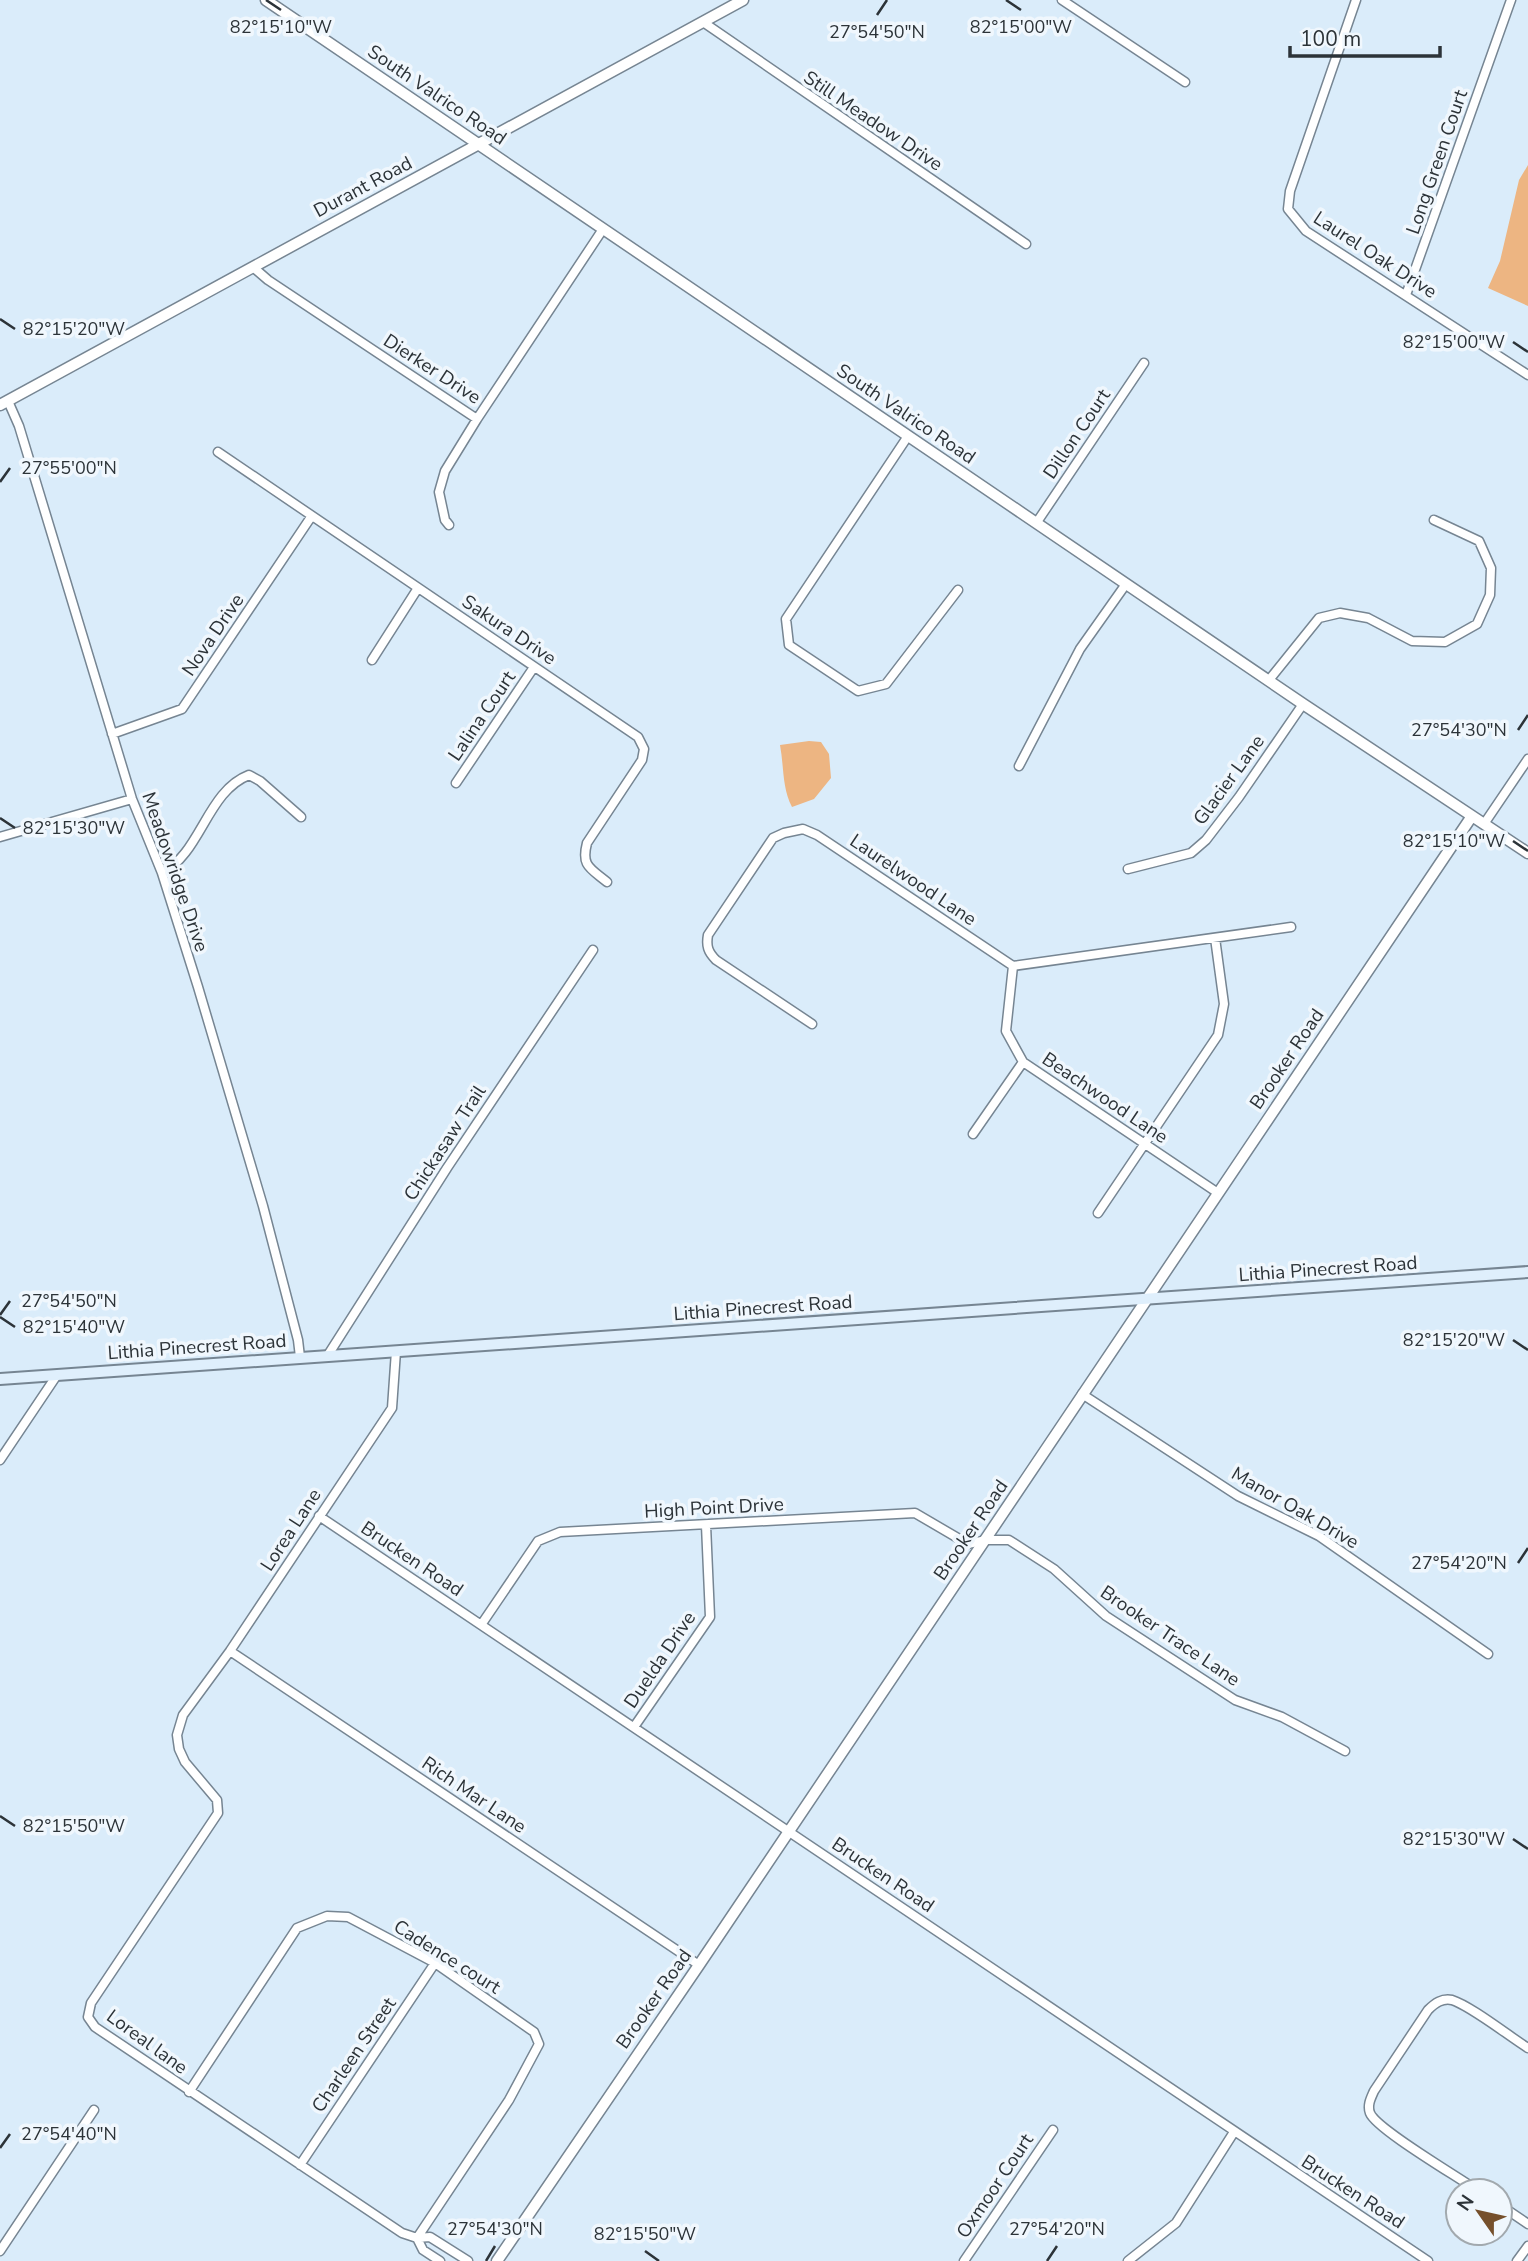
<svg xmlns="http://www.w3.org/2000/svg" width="1528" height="2261" viewBox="0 0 1528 2261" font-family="'Nunito Sans',sans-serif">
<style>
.green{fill:#edb582}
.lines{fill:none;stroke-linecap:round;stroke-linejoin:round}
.minor-casing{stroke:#768592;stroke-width:11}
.tertiary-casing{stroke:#768592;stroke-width:13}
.secondary-casing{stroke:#768592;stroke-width:14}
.minor{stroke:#fff;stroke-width:8}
.tertiary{stroke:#fff;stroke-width:10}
.secondary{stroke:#dfeffc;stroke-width:10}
.ticks{fill:none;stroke:#2c3338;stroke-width:2.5}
.labels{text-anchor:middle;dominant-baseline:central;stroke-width:7;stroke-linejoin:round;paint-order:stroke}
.street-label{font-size:19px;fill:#2c3338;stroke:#f0f7fd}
.ticks-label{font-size:18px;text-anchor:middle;fill:#2c3338;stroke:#f0f7fd;stroke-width:7;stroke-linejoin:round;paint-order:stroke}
</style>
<rect width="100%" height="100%" fill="#daecfa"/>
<path class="green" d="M1528 165V306L1488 288 1500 261 1519 180Z
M809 741 821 742 829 754 831 778 814 799 792 807C782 788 784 766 780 745Z"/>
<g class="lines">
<defs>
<path id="minor" d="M1062 0 1185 82
M1356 0 1290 191 1288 209 1306 231 1528 375
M703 22 1026 244
M253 267 268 280 477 419
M1406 295 1511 0
M8 401 19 426 132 799 162 873 198 987 263 1206 298 1340 300 1357
M908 436 786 619 789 645 858 691 886 684 958 590
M218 452 638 737 644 749 642 760 587 843C581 866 590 868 607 882
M1037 522 1144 363
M449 525 445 520 439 492 445 471 477 419 603 229
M372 660 418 588
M1269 680 1319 618 1340 613 1368 618 1412 641 1445 642 1477 624 1490 595 1491 568 1479 541 1434 520
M112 734 182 709 311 517
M1019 766 1080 649 1126 584
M456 783 534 667
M1484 824 1528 759
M0 837 132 799
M1128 869 1191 853 1206 840 1239 797 1303 704
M162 873C201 853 207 791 249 775L260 781 301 817
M1013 966 1006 1031 1023 1062 1218 1193
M812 1024 716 960C708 952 706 946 708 935L773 838 784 833 803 829 817 835 1013 966 1291 927
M973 1134 1023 1062
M1098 1213 1218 1035 1224 1004 1215 938
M396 1351 392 1408 230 1651 183 1715 177 1735 179 1749 185 1762 217 1800 218 1813 91 2003 88 2017 95 2027 402 2233 417 2238 430 2237 468 2261
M328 1355 447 1168 593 950
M1082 1394 1238 1496 1319 1536 1488 1654
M0 1460 57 1375
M319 1516 1428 2261
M481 1625 538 1541 560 1532 915 1513 968 1544 986 1540H1009L1054 1569 1106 1616 1235 1700 1282 1717 1345 1751
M230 1651 699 1965
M634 1727 710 1617 706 1525
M189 2092 297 1928 327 1916 348 1917 435 1963 534 2032 539 2044 509 2100 417 2238
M300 2165 435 1963
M1478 2191C1460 2178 1376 2129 1370 2113 1367 2105 1371 2098 1374 2091L1428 2010C1435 2003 1442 1998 1452 2000 1471 2006 1510 2037 1528 2048
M1500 2205 1528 2224
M417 2238 423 2250 440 2261
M0 2251 94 2110
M964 2261 1053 2130
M1128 2261 1176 2223 1234 2132
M1517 2261 1528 2246"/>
<path id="tertiary" d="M266 0 1303 704 1528 853
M0 405 743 0
M497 2261 699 1965 1472 816"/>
<path id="secondary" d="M0 1379 1528 1272"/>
</defs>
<use href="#minor" class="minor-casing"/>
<use href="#tertiary" class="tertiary-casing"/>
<use href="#secondary" class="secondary-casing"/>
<use href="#minor" class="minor"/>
<use href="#tertiary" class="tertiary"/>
<use href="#secondary" class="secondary"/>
</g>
<path class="ticks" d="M266 0 281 10M1006 0 1021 10M877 15 887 0M0 319 15 329M1513 342 1528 352M0 482 10 468M1518 730 1528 715M0 818 15 828M1513 841 1528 851M0 1315 10 1301M0 1317 15 1327M1513 1340 1528 1350M1518 1563 1528 1548M0 1816 15 1826M1513 1839 1528 1849M0 2148 10 2134M645 2251 659 2261M486 2261 495 2246M1047 2261 1057 2246"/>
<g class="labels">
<g class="street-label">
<text transform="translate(437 95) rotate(34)">South Valrico Road</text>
<text transform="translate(873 121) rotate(34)">Still Meadow Drive</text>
<text transform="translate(1437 162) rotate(-71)">Long Green Court</text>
<text transform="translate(363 187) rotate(-28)">Durant Road</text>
<text transform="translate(1375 255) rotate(33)">Laurel Oak Drive</text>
<text transform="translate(432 369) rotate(33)">Dierker Drive</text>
<text transform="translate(906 414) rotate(34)">South Valrico Road</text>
<text transform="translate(1077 434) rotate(-56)">Dillon Court</text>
<text transform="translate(509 630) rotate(34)">Sakura Drive</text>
<text transform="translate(213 635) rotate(-56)">Nova Drive</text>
<text transform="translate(482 716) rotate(-56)">Lalina Court</text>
<text transform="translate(1229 780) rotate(-54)">Glacier Lane</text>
<text transform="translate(175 872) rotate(71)">Meadowridge Drive</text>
<text transform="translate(913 880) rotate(34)">Laurelwood Lane</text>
<text transform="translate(1287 1059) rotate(-56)">Brooker Road</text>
<text transform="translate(1105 1098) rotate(34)">Beachwood Lane</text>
<text transform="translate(445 1143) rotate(-57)">Chickasaw Trail</text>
<text transform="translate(1328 1269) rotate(-4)">Lithia Pinecrest Road</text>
<text transform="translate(763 1308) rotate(-4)">Lithia Pinecrest Road</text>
<text transform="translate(197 1347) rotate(-4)">Lithia Pinecrest Road</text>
<text transform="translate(714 1508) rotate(-3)">High Point Drive</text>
<text transform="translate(1295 1508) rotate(30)">Manor Oak Drive</text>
<text transform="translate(291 1530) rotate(-57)">Lorea Lane</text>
<text transform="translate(971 1530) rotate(-56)">Brooker Road</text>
<text transform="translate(412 1559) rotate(34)">Brucken Road</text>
<text transform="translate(1170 1636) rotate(34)">Brooker Trace Lane</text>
<text transform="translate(660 1660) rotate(-56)">Duelda Drive</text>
<text transform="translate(474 1795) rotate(34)">Rich Mar Lane</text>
<text transform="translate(883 1875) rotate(34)">Brucken Road</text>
<text transform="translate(447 1957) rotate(32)">Cadence court</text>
<text transform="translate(654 1999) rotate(-55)">Brooker Road</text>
<text transform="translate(147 2042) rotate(36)">Loreal lane</text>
<text transform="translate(354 2055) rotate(-56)">Charleen Street</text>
<text transform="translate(995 2186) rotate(-56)">Oxmoor Court</text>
<text transform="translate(1353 2192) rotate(33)">Brucken Road</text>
</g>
</g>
<g class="ticks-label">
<text x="281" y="33">82°15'10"W</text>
<text x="1021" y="33">82°15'00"W</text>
<text x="877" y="38">27°54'50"N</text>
<text x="74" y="335">82°15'20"W</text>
<text x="1454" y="348">82°15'00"W</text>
<text x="69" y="474">27°55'00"N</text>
<text x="1459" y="736">27°54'30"N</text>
<text x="74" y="834">82°15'30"W</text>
<text x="1454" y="847">82°15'10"W</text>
<text x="69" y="1307">27°54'50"N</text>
<text x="74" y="1333">82°15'40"W</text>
<text x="1454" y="1346">82°15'20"W</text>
<text x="1459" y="1569">27°54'20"N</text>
<text x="74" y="1832">82°15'50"W</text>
<text x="1454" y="1845">82°15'30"W</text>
<text x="69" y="2140">27°54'40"N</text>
<text x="495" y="2235">27°54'30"N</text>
<text x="1057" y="2235">27°54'20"N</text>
<text x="645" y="2240">82°15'50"W</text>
</g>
<g transform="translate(1479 2212) rotate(304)"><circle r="33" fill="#f0f7fd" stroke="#a2a9ae" stroke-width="2"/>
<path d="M0-5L12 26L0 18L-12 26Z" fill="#76502c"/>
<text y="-10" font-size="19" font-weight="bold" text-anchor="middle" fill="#2c3338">N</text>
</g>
<path d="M1290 46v10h150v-10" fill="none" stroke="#2c3338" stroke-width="3.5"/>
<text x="1300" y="46" font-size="21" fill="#2c3338" stroke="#f0f7fd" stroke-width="5" paint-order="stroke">100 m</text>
</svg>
